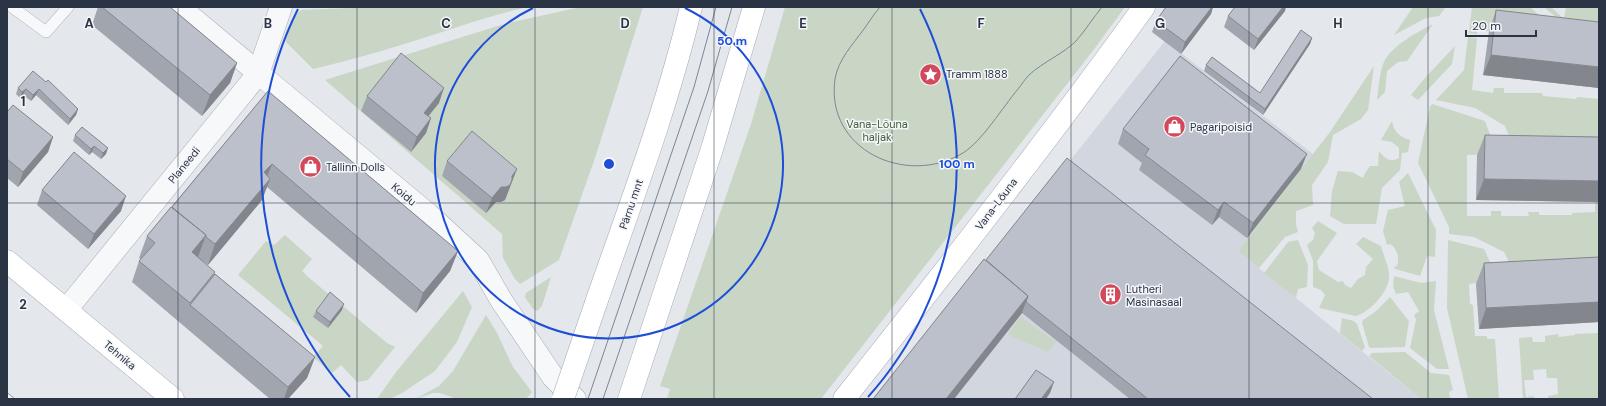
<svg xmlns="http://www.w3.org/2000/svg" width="1606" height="406" viewBox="0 0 1606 406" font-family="'DM Sans',sans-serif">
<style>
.built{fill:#d2d6de}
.green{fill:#c9d6c5}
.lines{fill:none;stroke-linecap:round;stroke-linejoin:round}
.lane-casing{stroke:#a9aeb7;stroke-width:12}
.street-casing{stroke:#a9aeb7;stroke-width:23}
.secondary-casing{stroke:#a9aeb7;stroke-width:23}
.primary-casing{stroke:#a3abb8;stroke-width:23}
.lane{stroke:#f7f8fa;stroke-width:11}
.street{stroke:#f7f8fa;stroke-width:22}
.secondary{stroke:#fff;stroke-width:22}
.primary{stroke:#fff;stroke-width:22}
.tram{stroke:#7d8696;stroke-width:1}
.rail-casing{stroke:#7d8696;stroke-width:4.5}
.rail{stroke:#f4f6f9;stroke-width:3;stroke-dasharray:9;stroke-linecap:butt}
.primary-bridge-casing{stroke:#a3abb8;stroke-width:23;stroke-linecap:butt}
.primary-bridge{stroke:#fff;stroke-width:22}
.wall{fill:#a1a5ae}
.shaded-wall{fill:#83868d}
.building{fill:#bbc0ca;stroke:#83868d}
.grid{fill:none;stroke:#2b3445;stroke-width:1;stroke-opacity:0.55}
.ring{fill:none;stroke:#1d4ed8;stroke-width:2}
.labels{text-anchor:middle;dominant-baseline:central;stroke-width:3;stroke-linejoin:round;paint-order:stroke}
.poi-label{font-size:11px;fill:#2b3445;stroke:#f4f6f9;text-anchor:start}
.park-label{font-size:11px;fill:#3f6138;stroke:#f4f6f9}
.street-label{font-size:11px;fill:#2b3445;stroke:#f4f6f9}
.grid-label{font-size:13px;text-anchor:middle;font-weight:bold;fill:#2b3445;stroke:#f4f6f9;stroke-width:3;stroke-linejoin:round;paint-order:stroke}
.centre{fill:#1d4ed8;stroke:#f4f6f9;stroke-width:2}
.ring-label{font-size:12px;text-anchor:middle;font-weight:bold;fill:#1d4ed8;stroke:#f4f6f9;stroke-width:3;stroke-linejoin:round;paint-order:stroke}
</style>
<rect width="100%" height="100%" fill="#e4e7ec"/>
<path class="built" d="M1165 41 1313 154 1238 251 1421 399H881Z"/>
<path class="green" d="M379 7H527C496 14 466 24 436 34 396 47 355 59 313 69L286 42C287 28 290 20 301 10Z
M581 7H643L595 158 559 260 520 284 515 279 503 258 502 234 325 80 504 24Z
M785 7H1125L1095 48 821 399H670V397L667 398 670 389 660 386 751 124Z
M1413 7H1446L1439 16 1426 18 1394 35Z
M1472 7H1530L1559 33 1489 31H1477V34L1469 33Z
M1544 7H1551L1564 19 1566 7H1599V27L1564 24Z
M1433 24 1407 61 1398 62 1387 71 1385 92 1377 100C1379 88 1379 73 1384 62 1392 45 1418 32 1433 24Z
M1468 37 1477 38 1472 90 1493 93 1494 88H1504V93H1542L1543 96 1576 99 1577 97 1598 99 1599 86V149L1467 155V216H1491V211H1501V216H1529L1528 212H1539V215H1572V213L1595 212V202H1598L1599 157V268L1469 284 1470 304 1473 305 1475 336H1487V339H1495L1499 399H1468L1447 308 1448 240 1484 249 1491 264 1511 266 1504 252 1474 237 1449 234V227L1418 163 1430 107 1432 104 1485 121 1492 140 1512 143 1505 126 1475 108 1436 100 1464 70Z
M1455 46 1452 64 1418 100 1411 95 1424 79Z
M1374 66 1368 110 1361 119 1333 135 1328 162 1312 185 1313 205 1296 211V224L1298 232 1285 237 1259 268 1238 251 1330 132Z
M1392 121C1393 131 1400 137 1410 140L1408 152 1402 153 1400 170 1382 188 1376 224H1344L1330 216 1332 191 1338 171 1352 172 1363 178 1365 173 1370 166H1378L1379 151C1385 159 1390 163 1399 158V148L1392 142 1381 140Z
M1408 173 1436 230 1435 257 1427 256 1420 276 1395 269 1394 267 1397 266C1400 258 1397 248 1390 244L1387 245 1383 231 1388 210 1405 206 1399 182Z
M1318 221 1337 233 1317 261 1319 270 1338 282 1343 281 1345 285 1351 288 1358 279 1365 275 1366 267 1373 259 1356 244 1363 237 1381 246C1383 254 1388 265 1389 273 1391 290 1371 311 1356 316L1319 308 1325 295 1321 290 1313 287V261L1307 245 1313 240 1315 233 1312 228Z
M285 235 312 259 302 271 307 276 387 343 395 347 368 380 357 382 341 365 332 373 313 357 323 346 238 275 266 241 274 245Z
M1298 240 1308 265 1307 287 1298 289 1296 298 1264 273 1288 242Z
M1394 276 1421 283 1436 281 1434 310 1449 369H1437L1410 348 1416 320 1414 315 1419 311 1408 292 1396 294 1393 286Z
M551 277 542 306 537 311 533 309 525 297 526 293Z
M463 291 472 307 457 342 435 371 402 393 390 399H377L396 372Z
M1390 297 1409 321 1405 347 1372 348 1369 347 1362 323 1363 320 1375 312Z
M486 315 496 331 513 367 532 392 526 399H457L440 393H433L415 399 439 386 453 371Z
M1021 317 1056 342 1048 352C1035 345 1020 342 1008 334Z
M1342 318 1354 321 1357 324 1365 347 1362 351 1340 333Z
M1599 333V399H1548V396L1558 394 1557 378H1547L1546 369 1533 370 1534 380H1524L1526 397 1534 396V399H1523L1519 338 1532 337 1533 342H1545V336L1558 334 1559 337 1575 335V334Z
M1405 352 1431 373 1449 375 1453 390 1449 392 1450 399H1421L1369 356 1372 353Z"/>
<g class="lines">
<defs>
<path id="lane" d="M12 7 46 32 68 7"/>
<path id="street" d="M179 7 429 215 478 260 501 300 553 377 575 399
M66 310 258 74 281 7"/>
<path id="secondary" d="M7 261 173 399
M844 399C946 270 1048 140 1144 7"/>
<path id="primary" d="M596 303C630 205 667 108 691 7
M629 399 712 149 754 7"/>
</defs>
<use href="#lane" class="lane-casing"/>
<use href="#street" class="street-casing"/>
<use href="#secondary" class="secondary-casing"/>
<use href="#primary" class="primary-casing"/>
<use href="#lane" class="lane"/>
<use href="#street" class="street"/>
<use href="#secondary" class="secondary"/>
<use href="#primary" class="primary"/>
<path class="tram" d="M880 7C874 14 869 22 864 29 853 44 838 60 835 79 825 150 906 187 963 153 982 141 1003 107 1018 89 1022 84 1025 79 1029 75 1043 62 1063 54 1076 41 1085 31 1093 18 1102 7
M588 399 694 87 716 7
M603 399 708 91 732 7"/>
<defs>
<path id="rail" d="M7 395 12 399"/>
</defs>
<use href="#rail" class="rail-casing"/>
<use href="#rail" class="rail"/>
<defs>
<path id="primary-bridge" d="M563 399 596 303"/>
</defs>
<use href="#primary-bridge" class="primary-bridge-casing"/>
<use href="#primary-bridge" class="primary-bridge"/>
</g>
<path class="wall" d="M98 7H170L237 63 230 83 202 116 92 25Z
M1166 7H1213L1211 14 1181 54 1152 32 1156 21Z
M1496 10 1599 88 1483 75 1489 31Z
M1285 11 1254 50 1224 27 1228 16Z
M1312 38 1310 44 1263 115 1204 71 1206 65 1260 93Z
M46 82 78 109 76 115 68 125 36 95 31 101 23 95 20 98 16 94 18 88Z
M268 91 458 251 450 271 416 313 267 187 262 200 208 265 198 258 215 274 315 357 307 378 288 399H270L132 282 139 261 141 259 139 258 147 236Z
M367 96 439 103 428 116 431 118 426 133 411 152 361 111Z
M7 112 53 137 48 152 18 187 7 178Z
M82 127 106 154 101 159 92 152 89 155 73 141 75 135Z
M1123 129 1301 169 1247 238 1219 217 1212 225 1139 170 1142 163 1118 144Z
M1485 135 1599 137V198L1598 202 1476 200 1477 155Z
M447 161 511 184 505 200 501 202H496L486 213 442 176Z
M42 190 121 211 88 249 37 205Z
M1599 257V322L1479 329 1476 284 1484 263Z
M986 260 1373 399H1130L1022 313 954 399H873Z
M342 310 328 328 313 317 316 311Z"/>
<path class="shaded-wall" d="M1212 7H1213L1211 14 1181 54 1185 42Z
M1283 7H1286L1285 11 1254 50 1258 39Z
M1312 38 1310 44 1263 115 1265 109Z
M1491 55 1599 67V88L1483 75Z
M237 63 230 83 202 116 210 95Z
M444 88 439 103 419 128 424 113Z
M26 89 23 95 20 98 22 92Z
M39 89 36 95 31 101 33 95Z
M78 109 76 115 68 125 70 119Z
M431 118 426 133 411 152 417 137Z
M53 137 48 152 18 187 23 172Z
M94 146 92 152 89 155 91 149Z
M108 148 106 154 101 159 103 153Z
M1307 154 1301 169 1247 238 1253 223Z
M272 164 264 185V172Z
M517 169 505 200 501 202H496L486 213 492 198Z
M270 179 262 200 208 265 215 244Z
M1484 179 1599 181V198L1598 202 1476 200Z
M126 196 121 211 88 249 94 234Z
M1224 202 1219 217 1212 225 1218 210Z
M206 235 198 257 184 274 192 252Z
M458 251 450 271 416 313 423 293Z
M1028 296 1022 313 954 399H946Z
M1599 302V322L1479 329 1486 308Z
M344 304 342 310 328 328 330 322Z
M315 357 307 378 288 399H284L288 387Z
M1054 382 1050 393 1046 399H1041Z"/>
<path class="building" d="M102 7H170L237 63 210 95Z
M1166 7H1212L1185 42 1156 21Z
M1235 7H1283L1258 39 1228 16Z
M1496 10 1599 22V67L1491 55Z
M1301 30 1312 38 1265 109 1206 65 1212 57 1260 93Z
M401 53 444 88 424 113 431 118 417 137 367 96Z
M1180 56 1307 154 1253 223 1224 202 1218 210 1145 155 1149 149 1123 129Z
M33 71 46 82 48 80 78 109 70 119 39 89 33 95 26 89 22 92 18 88Z
M268 91 458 251 423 293 272 164 264 172 270 179 215 244 206 237V235L172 207Z
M13 105 53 137 23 172 7 159V112Z
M82 127 108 148 103 153 94 146 91 149 75 135Z
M472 131 517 169 512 176V180L510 185 506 187H501L492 198 447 161Z
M1485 135 1599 137V181L1484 179Z
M74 152 126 196 94 234 42 190Z
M1067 158 1373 399H1148L1026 302 1028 296 986 260Z
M171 207 206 235 192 252 215 272 190 303 139 261 155 243 147 236Z
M1599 257V302L1486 308 1484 263Z
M984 259 1028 296 946 399H873Z
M215 274 315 357 288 387 190 305Z
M330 292 344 304 330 322 316 311Z
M1036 370 1054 382 1041 399H1015Z"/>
<path class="grid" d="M178 7V399M357 7V399M535 7V399M714 7V399M892 7V399M1071 7V399M1249 7V399M1428 7V399M7 203H1599"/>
<g class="ring">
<path d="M685 8A174 174 0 1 1 533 8"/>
<path d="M350 397A348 348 0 0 1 298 9M920 9A348 348 0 0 1 868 397"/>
</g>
<defs>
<symbol id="sight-disc" viewBox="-11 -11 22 22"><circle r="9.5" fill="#d1495b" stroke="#f4f6f9"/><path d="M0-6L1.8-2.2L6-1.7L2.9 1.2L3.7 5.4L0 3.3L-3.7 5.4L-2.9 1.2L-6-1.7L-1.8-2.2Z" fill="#fff"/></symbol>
<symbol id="shop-disc" viewBox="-11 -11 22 22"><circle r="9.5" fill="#d1495b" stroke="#f4f6f9"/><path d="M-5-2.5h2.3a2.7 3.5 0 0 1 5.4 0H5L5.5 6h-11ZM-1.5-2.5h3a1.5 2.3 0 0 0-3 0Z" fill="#fff"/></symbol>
<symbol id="building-disc" viewBox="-11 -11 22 22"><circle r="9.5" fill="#d1495b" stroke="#f4f6f9"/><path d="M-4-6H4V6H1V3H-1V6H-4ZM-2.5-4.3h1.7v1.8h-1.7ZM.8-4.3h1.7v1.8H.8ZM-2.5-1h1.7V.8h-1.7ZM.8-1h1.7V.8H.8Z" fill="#fff"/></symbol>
</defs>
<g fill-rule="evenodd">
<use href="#sight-disc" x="918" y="62" width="25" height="25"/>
<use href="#shop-disc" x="1162" y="114" width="25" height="25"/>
<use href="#shop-disc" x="298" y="154" width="25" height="25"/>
<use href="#building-disc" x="1098" y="282" width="25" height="25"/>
</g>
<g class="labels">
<g class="poi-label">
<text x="946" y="74">Tramm 1888</text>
<text x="1190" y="127">Pagaripoisid</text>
<text x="326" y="167">Tallinn Dolls</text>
<text x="1126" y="289">Lutheri<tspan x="1126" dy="13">Masinasaal</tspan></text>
</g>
<g class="park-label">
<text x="877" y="124">Vana-Lõuna<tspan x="877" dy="13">haljak</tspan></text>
</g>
<g class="street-label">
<text transform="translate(184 165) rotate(-51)">Planeedi</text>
<text transform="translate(404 194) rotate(40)">Koidu</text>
<text transform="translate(631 204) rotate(-71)">Pärnu mnt</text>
<text transform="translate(996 204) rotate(-53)">Vana-Lõuna</text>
<text transform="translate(120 355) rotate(40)">Tehnika</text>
</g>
</g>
<g class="grid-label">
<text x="89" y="28">A</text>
<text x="268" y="28">B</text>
<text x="446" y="28">C</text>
<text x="625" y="28">D</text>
<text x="803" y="28">E</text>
<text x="981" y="28">F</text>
<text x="1160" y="28">G</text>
<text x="1338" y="28">H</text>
<text x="23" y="106">1</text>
<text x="23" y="309">2</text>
</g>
<circle cx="609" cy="164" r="6" class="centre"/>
<g class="ring-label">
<text x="732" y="45">50 m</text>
<text x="957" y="168">100 m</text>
</g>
<rect width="1606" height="406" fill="none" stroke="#2b3445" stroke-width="16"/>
<path d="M1466 30v6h70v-6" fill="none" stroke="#2b3445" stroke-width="2"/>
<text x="1472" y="30" font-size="12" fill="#2b3445" stroke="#f4f6f9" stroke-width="3" paint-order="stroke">20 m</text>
</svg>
